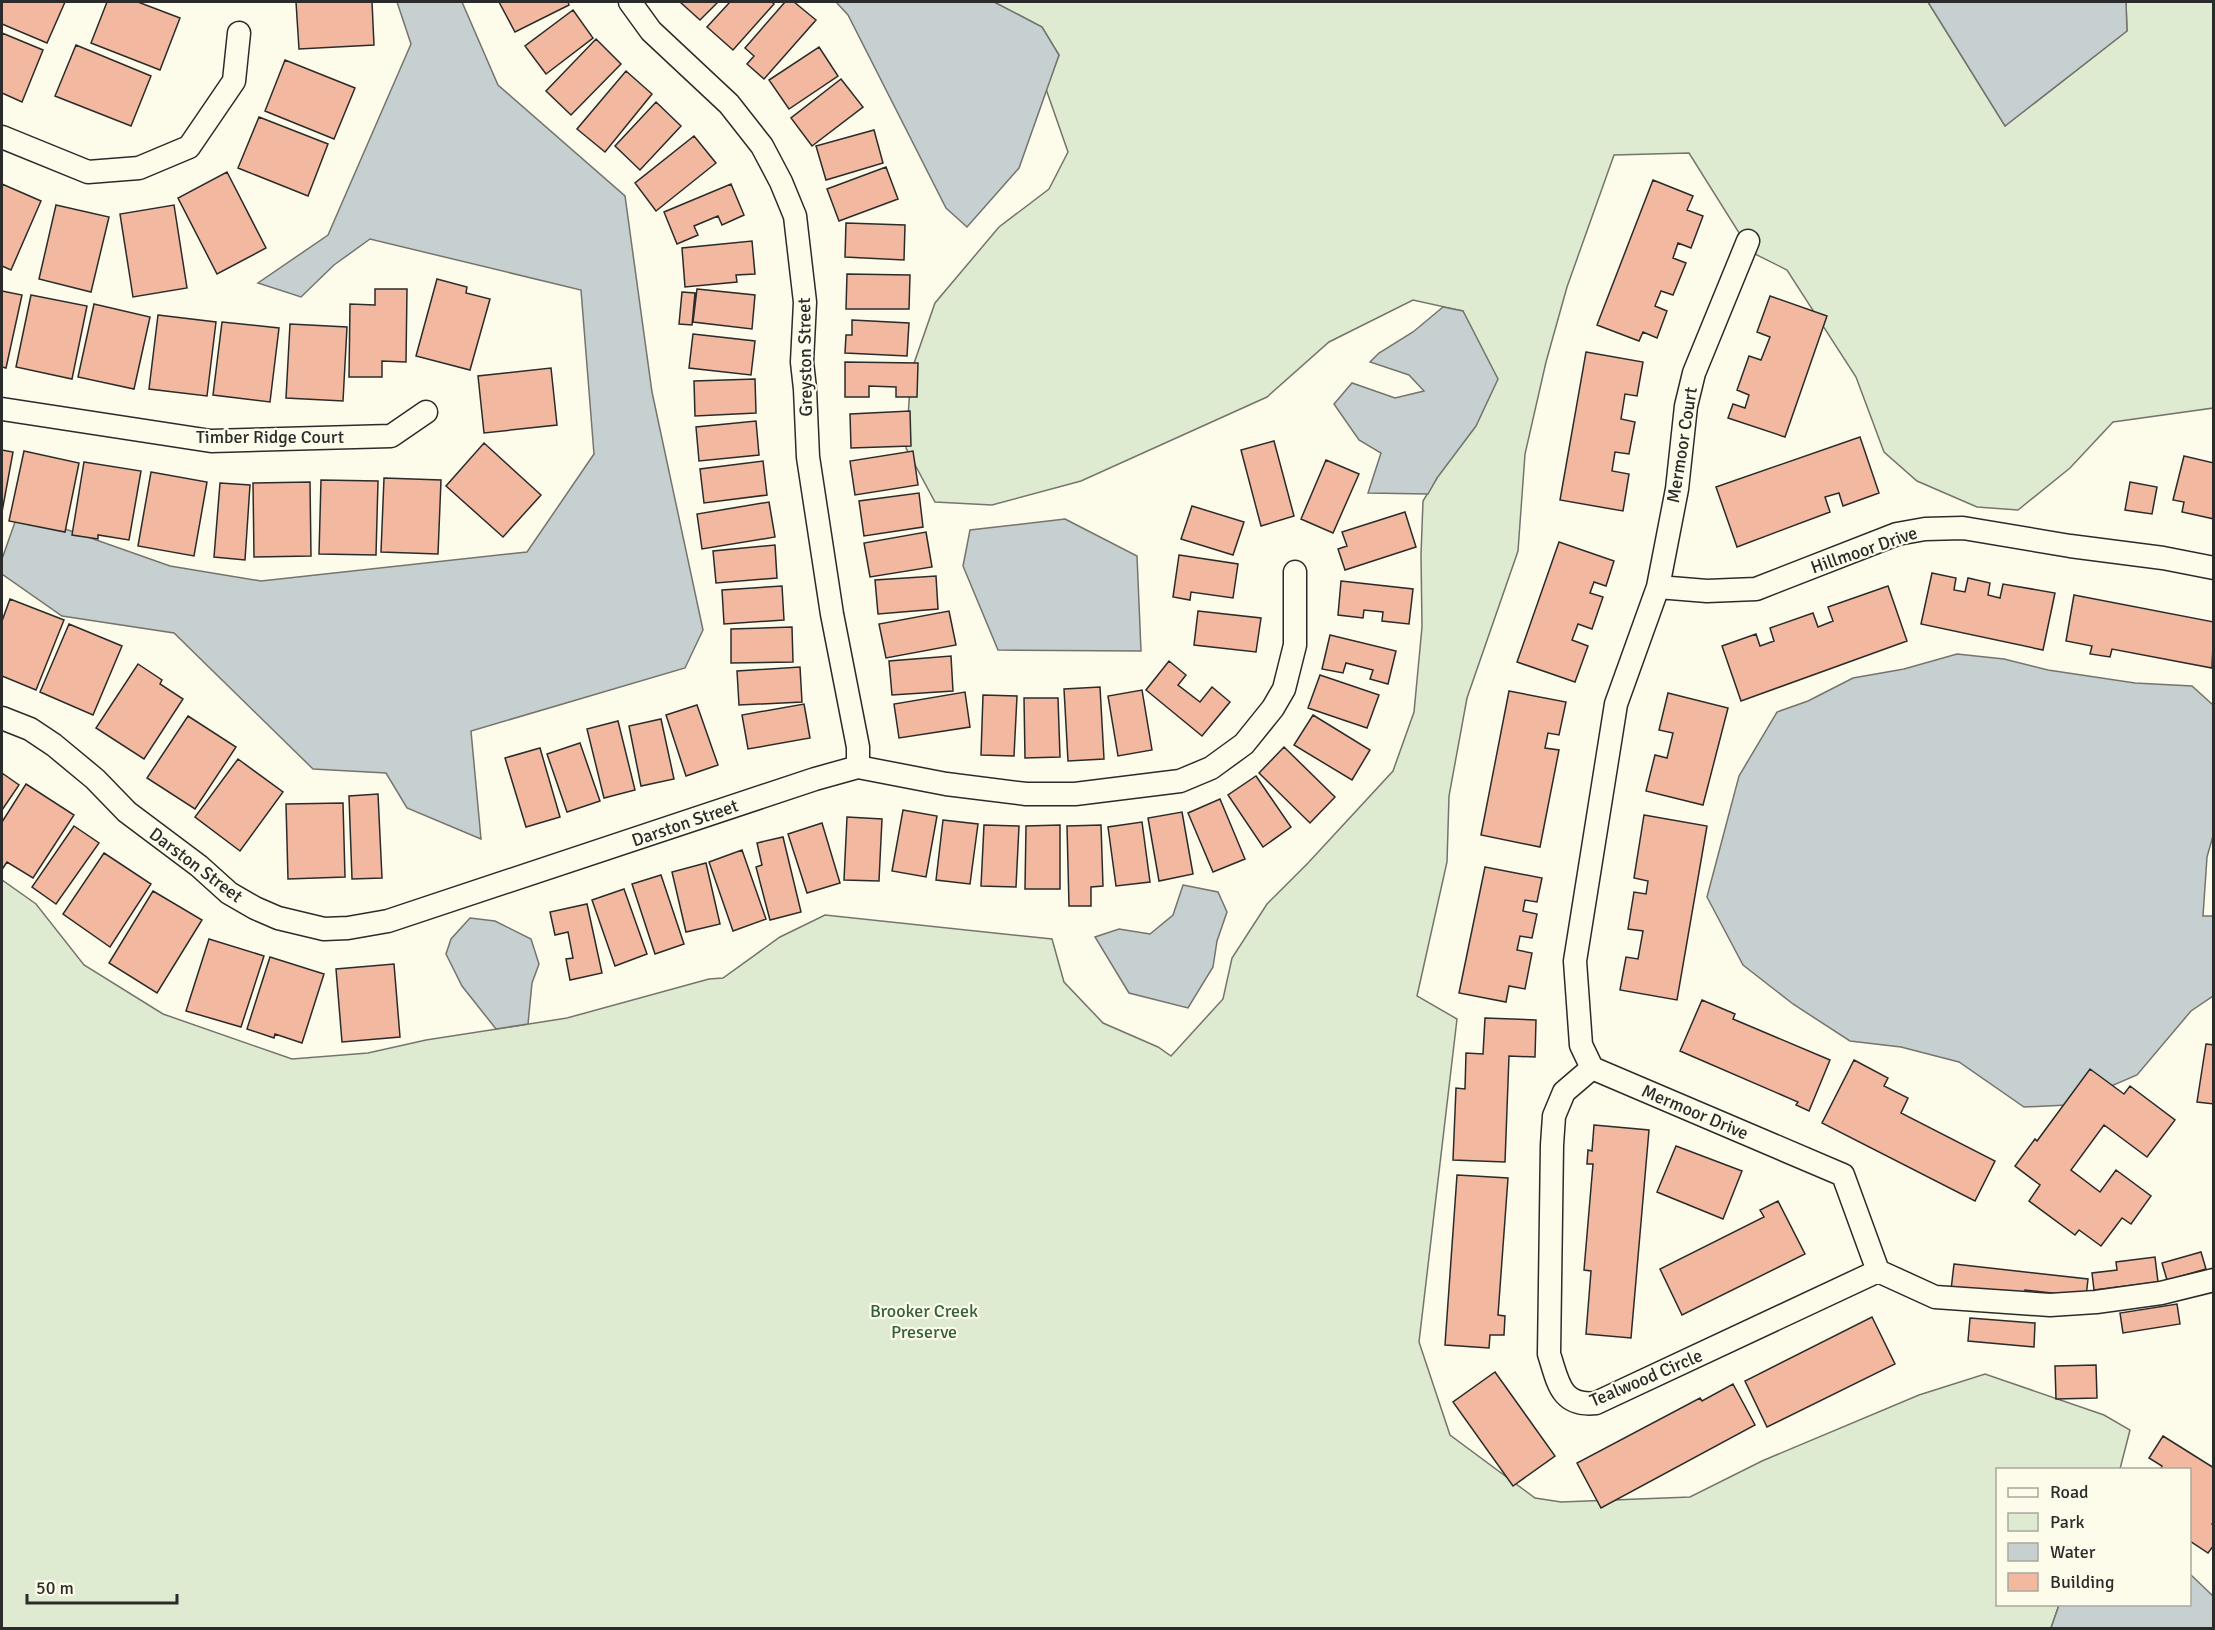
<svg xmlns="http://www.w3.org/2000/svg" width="2215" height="1630" viewBox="0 0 2215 1630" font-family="Signika,sans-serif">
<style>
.green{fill:#deebd1;stroke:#74746e;stroke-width:1.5}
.water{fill:#c7d0d0;stroke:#74746e;stroke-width:1.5}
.building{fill:#f2b8a0;stroke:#2b2b2b;stroke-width:1.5}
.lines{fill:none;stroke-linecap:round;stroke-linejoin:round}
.minor-casing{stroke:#2b2b2b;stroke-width:25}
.minor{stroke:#fdfbea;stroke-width:22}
.labels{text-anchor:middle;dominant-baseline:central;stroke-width:4.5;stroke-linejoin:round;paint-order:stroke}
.street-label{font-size:18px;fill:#2b2b2b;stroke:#fdfbea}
.park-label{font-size:18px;fill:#34623c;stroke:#fdfbea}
</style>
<rect width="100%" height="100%" fill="#fdfbea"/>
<path class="green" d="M994 2H1928L2005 126 2127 31 2126 2H2213V408L2113 422 2070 468 2018 510 1977 507 1917 481 1884 452 1856 377 1787 270 1751 252 1689 153 1614 155 1567 287 1546 362 1525 454 1518 551 1467 698 1449 796 1447 862 1417 996 1457 1019 1419 1342 1450 1435 1535 1498 1561 1502 1690 1497 1762 1461 1919 1395 1985 1374 2104 1415 2130 1430 2120 1469 1998 1470V1604L2059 1605 2051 1628H2V880L36 904 84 965 163 1014 292 1059 368 1053 426 1040 567 1018 709 979 723 978 780 937 825 915 1052 939 1064 982 1103 1023 1158 1047 1171 1056 1223 999 1232 958 1267 904 1308 863 1393 771 1414 712 1422 627 1421 555 1423 501 1437 478 1463 311 1413 300 1329 342 1267 397 1081 481 992 505 935 502 906 448 911 372 935 303 999 227 1049 189 1068 152 1046 89 1059 55 1042 27Z"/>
<path class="water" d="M397 2H462L498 85 625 196 652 392 703 630 685 668 471 731 481 839 407 808 386 773 313 769 174 633 62 616 2 574V559L15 522 51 524 170 566 261 581 527 552 594 454 581 290 370 239 334 265 301 297 258 283 328 235 411 44Z
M836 2H994L1042 27 1059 55 1019 168 967 227 946 208 848 15Z
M1928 2H2126L2127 31 2005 126Z
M1443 307 1463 311 1498 379 1476 426 1437 478 1428 494 1368 493 1381 453 1359 440 1334 404 1352 383 1395 398 1424 391 1409 375 1370 362 1379 353 1413 332Z
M1065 519 1137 556 1141 651 998 650 963 566 970 530Z
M1957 654 2004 659 2048 670 2135 683 2192 686 2213 705V836L2207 857 2203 916H2213V996L2191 1011 2137 1075 2067 1105 2024 1107 1959 1062 1901 1047 1850 1041 1793 1004 1743 965 1707 897 1739 776 1777 712 1808 701 1853 678 1904 669Z
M1183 885 1218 892 1227 912 1217 941 1213 967 1188 1008 1129 993 1095 937 1119 929 1150 934 1173 915Z
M470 918 495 921 531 939 539 964 532 983 528 1024 496 1029 462 986 446 954 451 939Z
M2190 1574 2213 1596V1628H2051L2059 1605 2190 1604Z"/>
<path class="building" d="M2 2H65L47 43 2 24Z
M107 2H138L180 18 160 70 91 43Z
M296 2H372L374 45 299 49Z
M499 2H568L569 5 515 32Z
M680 2H718L700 20Z
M730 2H772L774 4 733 50 707 27Z
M785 2H794L816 20 764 79 747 64 754 56 745 48Z
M573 10 593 38 546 74 525 46Z
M2 33 43 50 22 102 2 93Z
M596 39 621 64 571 115 546 91Z
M76 45 151 76 131 126 55 96Z
M819 47 838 76 789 109 769 80Z
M285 60 355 88 334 139 265 111Z
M626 71 652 94 605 152 577 129Z
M841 79 863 107 812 146 791 118Z
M656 102 681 126 640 170 615 146Z
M259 117 328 144 308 196 238 168Z
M874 130 883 163 826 180 816 146Z
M694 136 716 163 656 211 635 183Z
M886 167 898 199 839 221 827 189Z
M227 172 266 248 217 274 178 198Z
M1653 180 1693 196 1687 210 1703 216 1691 248 1678 243 1673 258 1686 263 1673 295 1661 291 1655 306 1667 311 1657 338 1643 332 1639 341 1597 325Z
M2 184 41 201 11 270 2 266Z
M731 184 744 215 722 225 718 216 694 226 698 235 677 244 664 212Z
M56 205 109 217 91 292 39 279Z
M174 205 187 288 133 297 120 214Z
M846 223 905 225 904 260 845 257Z
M752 241 755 274 736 275 737 282 685 287 682 248Z
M847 274 910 275 909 309H846Z
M437 279 467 287 466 293 490 299 470 370 416 356Z
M375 289H407L406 362 382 361V377H349L350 304 375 305Z
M697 289 755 295 752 329 693 322Z
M2 291 22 295 6 368 2 367Z
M682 292 695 293 692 325 679 324Z
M31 295 87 306 72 379 16 367Z
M1770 296 1827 316 1785 437 1728 418 1733 404 1745 408 1749 395 1737 390 1749 356 1761 360 1770 337 1757 332Z
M94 304 150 317 134 389 78 377Z
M158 315 216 322 207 396 149 389Z
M852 320 909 323 907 356 845 353 846 335H852Z
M222 322 279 328 270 402 213 395Z
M290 324 347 327 343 401 286 398Z
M693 334 755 341 751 375 689 368Z
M1586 352 1643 362 1637 396 1625 394 1621 419 1635 422 1629 454 1615 452 1612 471 1629 474 1623 511 1560 500Z
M845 362 918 363 917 397H896V387L869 386V397H845Z
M551 368 557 425 484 433 478 376Z
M755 379 756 413 695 416 694 381Z
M910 411 911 446 851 448 850 414Z
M756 421 759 455 699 461 696 427Z
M1860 437 1879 493 1843 506 1839 493 1825 497 1830 512 1737 547 1716 487Z
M1274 441 1294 516 1261 526 1241 450Z
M484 443 541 495 503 537 446 486Z
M2 450 13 452 2 512Z
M24 451 79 463 65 532 9 521Z
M913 451 918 485 855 495 850 461Z
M2184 456 2214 463V519L2182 512 2184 502 2173 500Z
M1326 460 1359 474 1333 533 1301 519Z
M763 461 767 495 704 503 700 469Z
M84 462 141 471 129 540 98 535V539L72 535Z
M151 472 207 482 194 556 138 546Z
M384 478 441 480 438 554 381 552Z
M321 480 378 481 376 555 319 554Z
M310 482 311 556 254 557 253 483Z
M2130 482 2157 487 2152 514 2125 510Z
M220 483 250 485 245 560 214 557Z
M919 493 923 527 864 536 859 501Z
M769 502 775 537 702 549 697 514Z
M1192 506 1244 522 1233 555 1181 539Z
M1405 512 1416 547 1345 570 1338 549 1347 546 1342 532Z
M926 532 932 567 870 577 864 543Z
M1559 542 1614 561 1606 586 1594 582 1590 593 1603 597 1592 629 1578 624 1572 640 1588 646 1575 682 1517 662Z
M775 545 777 578 716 583 713 551Z
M1179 555 1238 564 1233 598 1191 592 1190 600 1173 597Z
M1932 573 1956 578 1954 590 1965 592 1968 578 1990 583 1988 595 2000 598 2003 584 2055 593 2043 650 1921 624Z
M936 576 938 609 878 614 875 580Z
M1341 581 1413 589 1409 624 1382 621 1383 612 1364 610 1363 618 1338 615Z
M782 586 784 620 724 624 722 590Z
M1888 586 1907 641 1741 701 1722 646 1756 634 1760 646 1774 641 1770 628 1813 613 1818 627 1833 621 1828 607Z
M2074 595 2214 622 2212 668 2112 649 2110 657 2090 654 2092 646 2066 641Z
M10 599 64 620 36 690 2 676V621Z
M949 611 956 645 886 658 879 624Z
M1198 611 1261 618 1256 652 1194 645Z
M69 624 122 646 93 715 40 692Z
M792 627 793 662 731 663V629Z
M1330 635 1396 651 1388 684 1370 679 1373 670 1346 663 1343 673 1322 669Z
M951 656 953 691 892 695 889 661Z
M1169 661 1186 675 1178 685 1200 702 1212 687 1230 702 1202 736 1146 690Z
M138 664 162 680 160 684 183 699 144 759 96 728Z
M800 667 802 702 739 705 737 671Z
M1320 675 1379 695 1367 728 1308 708Z
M1100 687 1104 759 1068 761 1064 689Z
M1142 690 1152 750 1118 756 1108 696Z
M1509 691 1566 702 1559 735 1548 733 1545 748 1559 750 1540 847 1481 835Z
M965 692 970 727 899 738 894 704Z
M1668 693 1728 708 1703 805 1646 791 1655 755 1667 758 1673 733 1659 730Z
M983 695 1017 696 1014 756 981 755Z
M1024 698H1058L1060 757 1025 758Z
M804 704 810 738 748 749 742 715Z
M697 705 718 765 686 776 666 715Z
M1313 715 1370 750 1352 780 1294 745Z
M188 716 236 747 195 809 147 778Z
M661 719 674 779 641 786 629 726Z
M618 721 635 790 604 798 587 729Z
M580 743 600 801 567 812 547 754Z
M1284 747 1335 797 1310 823 1259 773Z
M540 748 560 817 526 827 505 758Z
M238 759 283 792 240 851 195 817Z
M2 773 19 785 2 810Z
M1256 776 1291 827 1263 847 1228 795Z
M26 784 74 815 33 878 7 862 3 868 2 867V822Z
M378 794 382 878 352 879 349 796Z
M1220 799 1245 859 1213 872 1188 813Z
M343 803 345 877 288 879 286 804Z
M903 810 937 816 926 877 892 871Z
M1182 812 1193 874 1159 881 1148 818Z
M1644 815 1707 826 1677 1000 1620 990 1626 957 1638 959 1643 931 1628 929 1634 892 1646 894 1648 881 1634 878Z
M847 817 882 819 879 881 844 880Z
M943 820 978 824 970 884 936 880Z
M1142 822 1150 882 1116 886 1108 827Z
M822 823 840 883 807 893 788 834Z
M984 825 1019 826 1016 887 981 886Z
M1060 825V889H1025L1026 826Z
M1101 825 1103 886 1091 887V906H1069L1067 826Z
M74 826 99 843 56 904 32 887Z
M783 837 801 912 770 920 756 867 762 865 757 843Z
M742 850 766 919 733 931 709 862Z
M104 853 151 884 110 947 63 914Z
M706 863 720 924 686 932 672 872Z
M1485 867 1542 878 1537 902 1525 900 1523 911 1537 914 1532 938 1520 936 1517 950 1532 953 1525 989 1509 986 1506 1002 1459 993Z
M661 875 684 944 655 954 632 884Z
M624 889 647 954 615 966 592 900Z
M153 891 202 920 157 993 109 963Z
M587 904 602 973 570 980 566 959 573 958 568 932 555 935 550 912Z
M209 939 264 956 241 1027 186 1011Z
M270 957 324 974 302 1043 275 1034 274 1038 247 1029Z
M394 964 400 1037 342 1042 336 969Z
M1702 1000 1735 1014 1733 1019 1830 1060 1809 1111 1796 1105 1798 1102 1680 1051Z
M1485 1018 1536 1020 1535 1057 1509 1056 1505 1162 1453 1160 1456 1088 1465 1089 1466 1053 1483 1054Z
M2206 1044 2214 1045V1104L2197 1102Z
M1854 1060 1888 1078 1884 1086 1908 1098 1901 1113 1995 1161 1975 1201 1822 1123Z
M2090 1069 2124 1094 2130 1086 2175 1120 2147 1157 2104 1125 2071 1170 2100 1192 2116 1170 2151 1196 2131 1224 2122 1218 2101 1246 2079 1230 2075 1235 2029 1201 2040 1185 2015 1166 2035 1139 2037 1141Z
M1594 1125 1649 1130 1631 1338 1586 1334 1591 1271 1584 1270 1593 1164H1587L1588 1150 1592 1151Z
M1676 1146 1742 1171 1723 1219 1657 1192Z
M1457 1175 1508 1178 1498 1315 1505 1316 1504 1335H1490L1489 1348 1445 1345Z
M1778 1201 1805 1254 1682 1315 1660 1269 1764 1217 1760 1210Z
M2201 1252 2206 1269 2167 1280 2162 1263Z
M2155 1257 2158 1282 2094 1290 2092 1273 2117 1270 2116 1262Z
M1954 1264 2088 1279 2086 1297 2025 1290V1298L1951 1290Z
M2177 1304 2180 1324 2123 1333 2120 1313Z
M1872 1317 1895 1364 1767 1427 1745 1381Z
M1970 1318 2035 1323 2034 1347 1968 1341Z
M2096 1365 2097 1398 2056 1399 2055 1366Z
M1495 1372 1555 1456 1513 1486 1453 1402Z
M1733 1384 1755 1425 1601 1508 1577 1463 1700 1398 1702 1401Z
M2163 1436 2214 1468V1522L2212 1524 2214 1526V1545L2208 1553 2190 1541V1470H2160L2162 1466 2149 1458Z"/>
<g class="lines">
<defs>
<path id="minor" d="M630 2 651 31 729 104 762 146 781 182 795 216 805 302 802 362 805 389 808 457 832 614 858 747V767
M2 137 88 172 139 168 189 147 234 81 239 33
M1748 241 1694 373 1686 406 1677 489 1658 587 1616 704 1575 961 1581 1045 1592 1068 1843 1175 1878 1271 1935 1297 2050 1305 2096 1302 2161 1293 2214 1280
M2 409 211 441 391 436 426 412
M1658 587 1707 591 1756 589 1897 534 1925 529 1963 528 2070 546 2163 558 2214 568
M2 718 30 729 54 745 95 779 127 812 199 866 229 893 255 908 278 918 324 929 348 928 388 921 815 779 858 767 946 784 1026 794H1075L1180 781 1211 768 1244 744 1273 708 1284 689 1295 645V572
M1592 1068 1564 1092 1554 1116 1552 1145 1549 1354C1558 1381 1560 1407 1596 1403L1878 1271"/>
</defs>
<use href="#minor" class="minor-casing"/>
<use href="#minor" class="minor"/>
</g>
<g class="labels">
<g class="street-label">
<text transform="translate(805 357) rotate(-91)">Greyston Street</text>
<text x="270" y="437">Timber Ridge Court</text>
<text transform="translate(1682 445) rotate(-81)">Mermoor Court</text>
<text transform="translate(1864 550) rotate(-19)">Hillmoor Drive</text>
<text transform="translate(685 823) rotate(-19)">Darston Street</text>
<text transform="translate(196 865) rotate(37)">Darston Street</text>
<text transform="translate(1695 1112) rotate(23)">Mermoor Drive</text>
<text transform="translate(1646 1378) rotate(-23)">Tealwood Circle</text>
</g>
<g class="park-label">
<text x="924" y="1311">Brooker Creek<tspan x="924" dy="21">Preserve</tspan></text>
</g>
</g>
<rect width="2215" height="1630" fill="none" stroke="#2b2b2b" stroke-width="6"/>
<rect x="1996" y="1468" width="195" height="138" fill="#fdfbea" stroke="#a9a89e" stroke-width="1.5"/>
<rect x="2008" y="1488" width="30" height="9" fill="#fdfbea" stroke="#a9a89e" stroke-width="1.5"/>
<text x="2050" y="1498" font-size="18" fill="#2b2b2b">Road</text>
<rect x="2008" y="1513" width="30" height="18" fill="#deebd1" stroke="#a9a89e" stroke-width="1.5"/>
<text x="2050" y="1528" font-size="18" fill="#2b2b2b">Park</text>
<rect x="2008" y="1543" width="30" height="18" fill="#c7d0d0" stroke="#a9a89e" stroke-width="1.5"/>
<text x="2050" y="1558" font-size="18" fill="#2b2b2b">Water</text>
<rect x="2008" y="1573" width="30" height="18" fill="#f2b8a0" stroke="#a9a89e" stroke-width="1.5"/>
<text x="2050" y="1588" font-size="18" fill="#2b2b2b">Building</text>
<path d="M27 1594v9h150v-9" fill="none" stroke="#2b2b2b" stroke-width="3"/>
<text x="36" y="1594" font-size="18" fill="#2b2b2b" stroke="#fdfbea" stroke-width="4.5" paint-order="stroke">50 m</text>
</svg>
